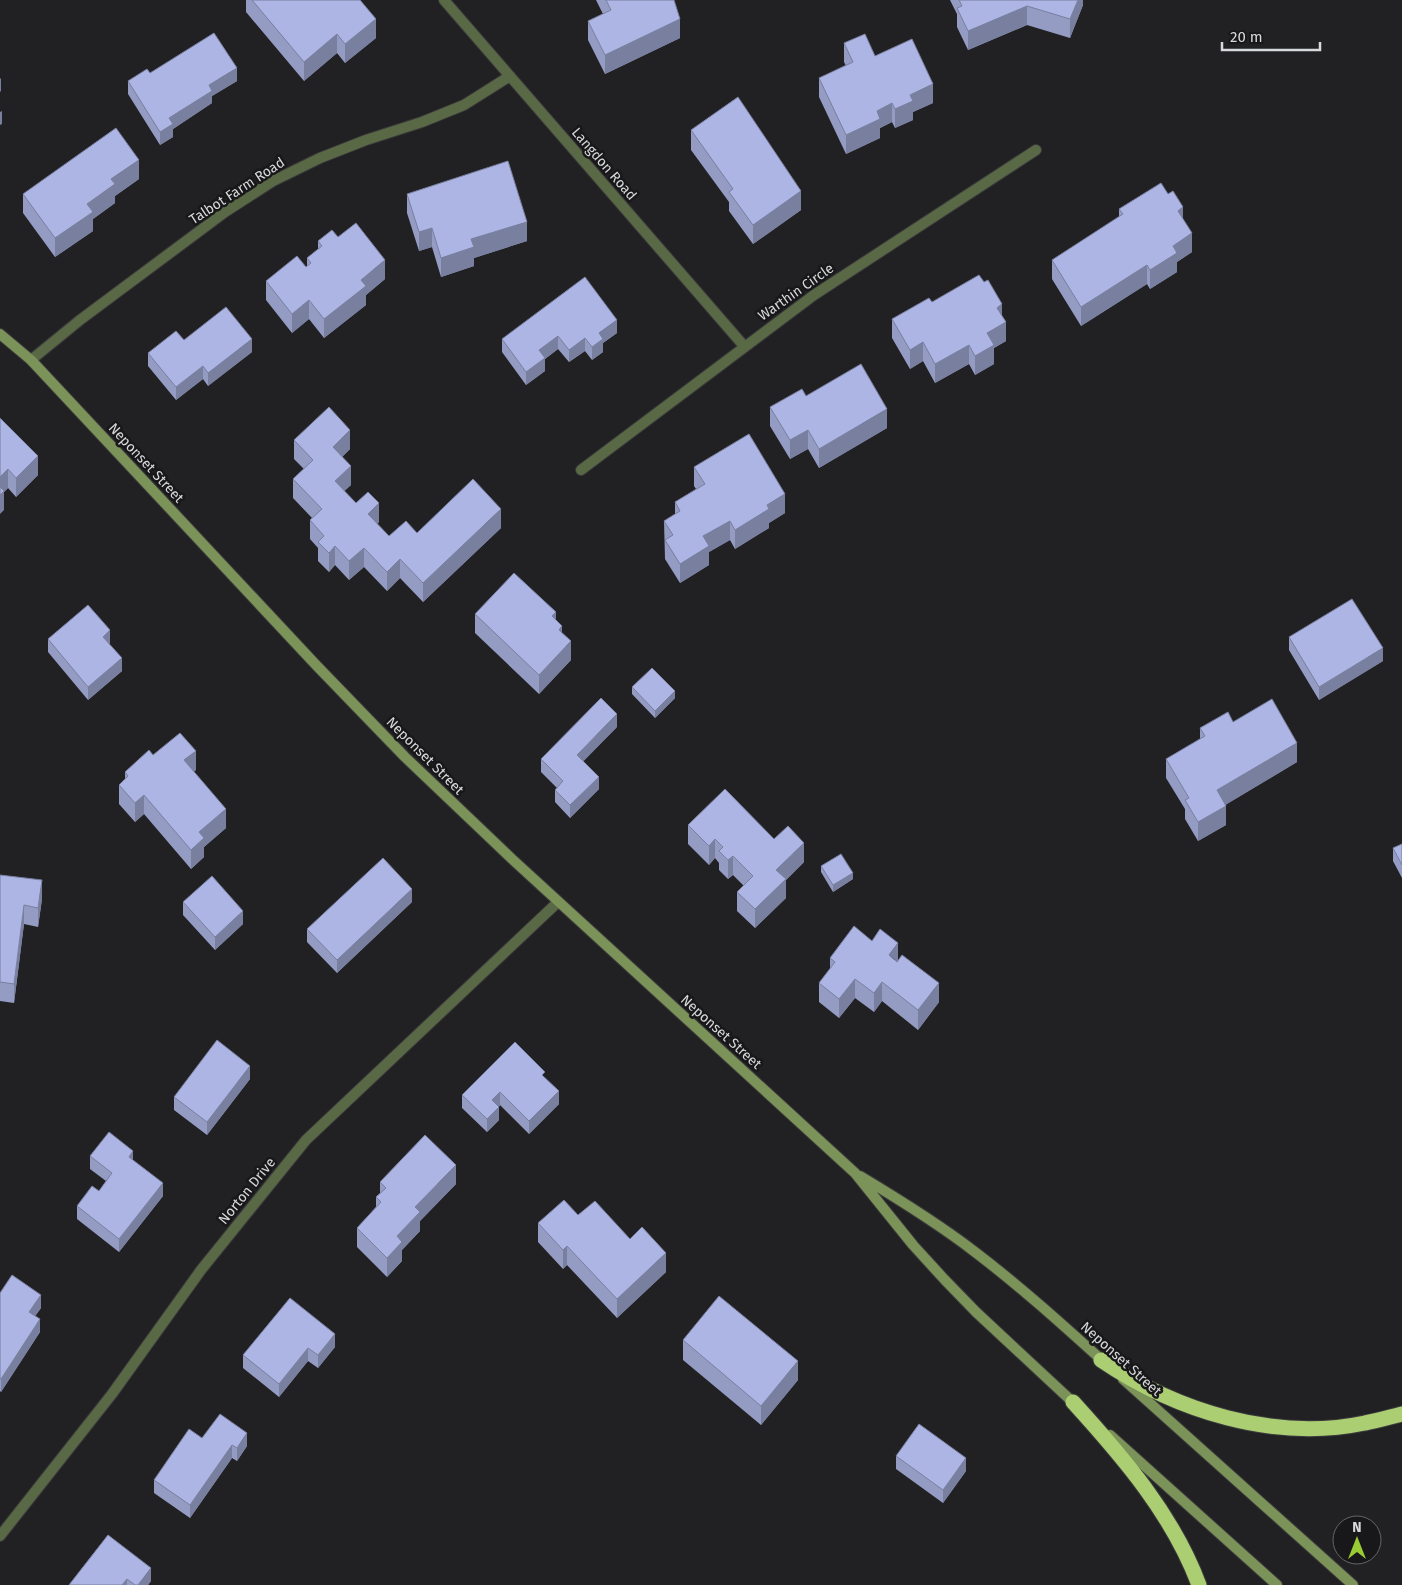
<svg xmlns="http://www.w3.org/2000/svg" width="1402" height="1585" viewBox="0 0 1402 1585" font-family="'Fira Sans',sans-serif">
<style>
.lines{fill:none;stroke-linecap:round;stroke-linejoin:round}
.street-casing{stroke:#3b3b3d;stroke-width:12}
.secondary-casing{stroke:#3b3b3d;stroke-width:12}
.highway-casing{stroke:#3b3b3d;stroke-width:17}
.street{stroke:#5a6945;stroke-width:10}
.secondary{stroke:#7b9258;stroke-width:10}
.highway{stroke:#aace71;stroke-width:15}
.wall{fill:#949cc3}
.shaded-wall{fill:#787f9f}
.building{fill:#acb5e3;stroke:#787f9f}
.labels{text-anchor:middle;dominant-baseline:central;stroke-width:5;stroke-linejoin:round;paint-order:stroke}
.street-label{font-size:14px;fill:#d8d9da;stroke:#18181a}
</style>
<rect width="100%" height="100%" fill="#212124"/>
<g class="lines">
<defs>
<path id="street" d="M444 0 744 346
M31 360 80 320 225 212 273 181 320 158 366 140 422 122 464 105 510 76
M581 470 814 295 1036 150
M0 1536 112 1394 201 1270 306 1140 558 902"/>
<path id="secondary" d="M0 334 31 360 317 666 405 757 512 859 855 1173 913 1245 944 1279 976 1312 1077 1406
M860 1176C900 1200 939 1224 975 1252 1021 1287 1064 1326 1106 1364
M1123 1379 1353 1585
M1110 1435 1277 1585"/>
<path id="highway" d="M1101 1360C1176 1411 1274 1442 1365 1423 1377 1421 1390 1417 1402 1414
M1073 1402C1123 1457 1173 1515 1199 1585"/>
</defs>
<use href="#street" class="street-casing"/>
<use href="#secondary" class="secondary-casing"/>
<use href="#highway" class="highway-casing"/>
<use href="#street" class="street"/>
<use href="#secondary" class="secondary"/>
<use href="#highway" class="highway"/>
</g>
<path class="wall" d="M246 0H360L376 38 345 63 337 53 304 81 246 12Z
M596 0H674L680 38 605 74 588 40V21L603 14Z
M950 0H1083V5L1070 38 1027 25 968 50 957 27V14Z
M844 43 875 56 933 103 913 112V120L895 128 892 122 880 128V138L846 154 819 97V78L846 66 844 62Z
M150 73 237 81 212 96V103L173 129V137L160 145 128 94V81Z
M691 130 801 210 753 244 729 211V202L691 150Z
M139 179 115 196V203L93 219V231L55 257 23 213V194Z
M407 194 527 241 474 258V266L441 277 432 247 419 251 407 213Z
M1119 209 1183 220 1192 252 1177 262V272L1150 289 1147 284 1081 326 1052 279V260L1119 217Z
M338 237 385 279 366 295V305L324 338 309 319 292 333 266 300V281L307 266V258L318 249V241Z
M932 302 1002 316 1006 341 994 348V364L975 375 969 364 935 383 923 361 910 369 892 338V319Z
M617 333 603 343V352L592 360 585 351 569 362 558 349 545 359V371L526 385 502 352V339Z
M184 340 252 352 208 386 203 379 176 400 148 366V353Z
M770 407 887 428 819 468 808 449 790 459 770 426Z
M0 418 38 475 16 497 8 488 4 492V510Z
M294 440 350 449 342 457 351 485 344 491 356 503 379 522 377 524 389 536 417 533 501 528 423 602 400 578 387 591 364 567 349 580 335 565 329 572 318 561V548L310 539V520L312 518 293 498V479L304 469 294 459Z
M694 467 785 513 769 523V528L735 549 730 540 709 552V565L680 583 665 559 664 521 675 514V502L696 489 694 486Z
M475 614 556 620 571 660 539 694 475 633Z
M1289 637 1383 661 1319 700 1289 650Z
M48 639 110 643 109 644 122 671 88 700 48 652Z
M632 687 675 698 655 718 632 694Z
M1233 722 1297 762 1225 805 1226 825 1198 841 1185 819V809L1166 778V759L1200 739V728Z
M617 727 583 761 599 789 570 818 555 802V790L557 788 541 772V759Z
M153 755 196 770 194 771 226 828 204 847V857L191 869 144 814 135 822 119 804V785L125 780V772Z
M688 825 774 839 804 862 786 880V898L755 928 737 911V892L744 886 733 875 728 879 719 870V863L715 858 709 865 688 844Z
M1402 844V878L1393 861V848Z
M821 866 853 879 833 892 821 872Z
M0 875 42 899 38 927 24 924 14 1003 0 1001Z
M183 902 243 924 215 950 183 915Z
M412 902 337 973 307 942V929Z
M830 958 898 960 939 1002 918 1030 882 1001 874 1012 855 998 839 1018 819 1002V983L830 969Z
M545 1078 559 1104 529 1134 500 1105 499 1107V1120L487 1132 462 1108V1095Z
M250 1079 207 1135 174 1110V1097Z
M90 1156 133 1160 163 1196 119 1252 77 1219V1206L99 1191 106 1181 90 1169Z
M380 1182 456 1184 420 1221V1231L402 1250V1261L387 1277 357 1247V1228L376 1207V1197L380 1194Z
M578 1215 630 1239 666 1272 617 1318 567 1265 563 1269 538 1242V1223Z
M0 1293 41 1308 35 1316 40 1332 1 1392 0 1391Z
M290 1298 335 1347 318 1368 308 1361 279 1397 243 1368V1355Z
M683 1340 798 1380 761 1425 683 1360Z
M202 1438 247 1446 237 1461 232 1458 190 1518 154 1493V1480Z
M896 1456 966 1471 943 1503 896 1469Z
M108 1535 151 1581 148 1585H69Z"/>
<path class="shaded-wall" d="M1078 0H1083V5L1070 38V19Z
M1027 6V25L968 50V31Z
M376 19V38L345 63V44Z
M680 19V38L605 74V55Z
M337 34V53L304 81V62Z
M237 68V81L212 96V103L173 129V137L160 145V132L169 118 209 85Z
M1 78V91L0 92V79Z
M933 84V103L913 112V120L895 128V109L910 95Z
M892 103V122L880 128V138L846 154V135L877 111Z
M2 111V124L0 125V112Z
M139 160V179L115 196V203L93 219V231L55 257V238L87 204 111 179Z
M801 191V210L753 244V225Z
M1183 207V226L1178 211Z
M527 222V241L474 258V266L441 277V258L471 239Z
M432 228V247L419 251V232Z
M1192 233V252L1177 262V272L1150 289V270L1173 246Z
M385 260V279L366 295V305L324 338V319L361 280Z
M1147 265V284L1081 326V307Z
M309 300V319L292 333V314Z
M1002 304V323L997 308Z
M617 320V333L603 343V352L592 360V347L599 333Z
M1006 322V341L994 348V364L975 375V356L987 333Z
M558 336V349L545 359V371L526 385V372L539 350Z
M585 338V351L569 362V350Z
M252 339V352L208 386V373Z
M923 342V361L910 369V350Z
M969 345V364L935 383V364Z
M203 366V379L176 400V387Z
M887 409V428L819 468V449Z
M350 430V449L333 466V447Z
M808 430V449L790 459V440Z
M38 456V475L16 497V478Z
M351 466V485L335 500V481Z
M8 469V488L4 492V510L0 514V477Z
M785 494V513L769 523V528L735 549V530L767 505Z
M379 503V522L368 533V514Z
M501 509V528L423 602V583Z
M730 521V540L709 552V565L680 583V564L703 536Z
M335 546V565L329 572V553Z
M364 548V567L349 580V561Z
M400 559V578L387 591V572Z
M556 612V631L552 616Z
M562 626V645L559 630Z
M110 630V643L103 650V637Z
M571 641V660L539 694V675Z
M1383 648V661L1319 700V687Z
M122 658V671L88 700V687Z
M675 691V698L655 718V711Z
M617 714V727L577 768V755Z
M1297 743V762L1217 810V790Z
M196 751V770L184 779V760Z
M599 777V789L570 818V805Z
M144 795V814L135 822V803Z
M1226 806V825L1198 841V822Z
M226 809V828L204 847V857L191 869V850L199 832Z
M715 839V858L709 865V846Z
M804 843V862L786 880V898L755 928V909L776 870Z
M733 856V875L728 879V860Z
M853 873V879L833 892V885Z
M42 880V899L38 927V908Z
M412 889V902L337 973V960Z
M24 905V924L14 1003V984Z
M243 911V924L215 950V937Z
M898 943V962L889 955Z
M855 979V998L839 1018V999Z
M882 982V1001L874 1012V993Z
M939 983V1002L918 1030V1010Z
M250 1066V1079L207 1135V1122Z
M559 1091V1104L529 1134V1121Z
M500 1092V1105L492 1113V1100Z
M499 1107V1120L487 1132V1119Z
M133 1151V1164L129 1157Z
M456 1165V1184L420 1221V1231L402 1250V1261L387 1277V1258L397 1236 415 1207Z
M163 1183V1196L119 1252V1239Z
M567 1246V1265L563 1269V1250Z
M666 1253V1272L617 1318V1299Z
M41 1295V1308L29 1325V1312Z
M40 1319V1332L1 1392V1379Z
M335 1334V1347L318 1368V1355Z
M308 1348V1361L279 1397V1384Z
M798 1361V1380L761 1425V1406Z
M247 1433V1446L237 1461V1448Z
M232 1445V1458L190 1518V1505Z
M966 1458V1471L943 1503V1490Z
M151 1568V1581L148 1585H138Z
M127 1579V1585H122Z"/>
<path class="building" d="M252 0H360L376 19 345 44 337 34 304 62Z
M606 0H674L680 19 605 55 588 21 611 10Z
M959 0H1078L1070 19 1027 6 968 31 957 8 962 6Z
M214 33 237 68 209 85 212 91 169 118 173 124 160 132 128 81 147 69 150 73Z
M865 34 875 56 912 39 933 84 910 95 913 101 895 109 892 103 877 111 880 119 846 135 819 78 853 62 844 43Z
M738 97 801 191 753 225 729 192 733 189 691 130Z
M116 128 139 160 111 179 115 184 87 204 93 212 55 238 23 194Z
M508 161 527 222 471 239 474 247 441 258 432 228 419 232 407 194Z
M1161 183 1168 194 1173 191 1183 207 1178 211 1192 233 1173 246 1177 253 1150 270 1147 265 1081 307 1052 260 1123 214 1119 209Z
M356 223 385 260 361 280 366 286 324 319 309 300 292 314 266 281 297 256 306 267 311 263 307 258 322 246 318 241 332 230 338 237Z
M979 275 984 282 988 280 1002 304 997 308 1006 322 987 333 994 345 975 356 969 345 935 364 923 342 910 350 892 319 929 298 932 302Z
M585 277 617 320 599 333 603 339 592 347 585 338 569 350 558 336 539 350 545 358 526 372 502 339Z
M226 307 252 339 208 373 203 366 176 387 148 353 176 331 184 340Z
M861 364 887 409 819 449 808 430 790 440 770 407 802 389 806 396Z
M329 407 350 430 333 447 351 466 335 481 356 503 368 492 379 503 368 514 389 536 406 521 417 533 473 479 501 509 423 583 400 559 387 572 364 548 349 561 335 546 329 553 318 542 324 536 310 520 322 509 293 479 313 460 294 440Z
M0 418 38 456 16 478 8 469 0 477Z
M749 434 785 494 767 505 769 509 735 530 730 521 703 536 709 546 680 564 665 540 673 535 664 521 680 511 675 502 705 484 694 467Z
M0 487 4 491 0 495Z
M514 573 556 612 552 616 562 626 559 630 571 641 539 675 475 614Z
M1352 599 1383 648 1319 687 1289 637Z
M88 605 110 630 103 637 122 658 88 687 48 639Z
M652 668 675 691 655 711 632 687Z
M601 698 617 714 577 755 599 777 570 805 555 790 563 781 541 759Z
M1272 699 1297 743 1217 790 1226 806 1198 822 1185 800 1189 798 1166 759 1205 736 1200 728 1228 712 1233 722Z
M180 733 196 751 184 760 226 809 199 832 204 838 191 850 144 795 135 803 119 785 128 776 125 772 149 750 153 755Z
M725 789 774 839 788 826 804 843 776 870 786 879 755 909 737 892 753 876 733 856 728 860 719 851 723 847 715 839 709 846 688 825Z
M1402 844V865L1393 848Z
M841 854 853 873 833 885 821 866Z
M383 858 412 889 337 960 307 929Z
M0 875 42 880 38 908 24 905 14 984 0 982Z
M212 876 243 911 215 937 183 902Z
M854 926 872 941 880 929 898 943 889 955 897 962 902 955 939 983 918 1010 882 982 874 993 855 979 839 999 819 983 835 962 830 958Z
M217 1040 250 1066 207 1122 174 1097Z
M515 1042 545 1072 542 1075 559 1091 529 1121 500 1092 492 1100 499 1107 487 1119 462 1095Z
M109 1132 133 1151 129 1157 163 1183 119 1239 77 1206 92 1186 99 1191 112 1173 90 1156Z
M425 1135 456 1165 415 1207 420 1212 397 1236 402 1242 387 1258 357 1228 381 1202 376 1197 386 1188 380 1182Z
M564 1200 578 1215 595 1201 630 1239 642 1227 666 1253 617 1299 567 1246 563 1250 538 1223Z
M12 1275 41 1295 29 1312 40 1319 1 1379H0V1293Z
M719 1296 798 1361 761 1406 683 1340Z
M290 1298 335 1334 318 1355 308 1348 279 1384 243 1355Z
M220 1414 247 1433 237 1448 232 1445 190 1505 154 1480 189 1429 202 1438Z
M919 1424 966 1458 943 1490 896 1456Z
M108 1535 151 1568 138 1585H135L127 1579 122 1585H69Z"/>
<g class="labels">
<g class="street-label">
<text transform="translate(604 164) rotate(49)">Langdon Road</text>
<text transform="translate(237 191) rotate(-33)">Talbot Farm Road</text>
<text transform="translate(796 292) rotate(-35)">Warthin Circle</text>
<text transform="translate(146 463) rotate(47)">Neponset Street</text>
<text transform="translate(425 756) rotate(45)">Neponset Street</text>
<text transform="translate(721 1032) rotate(42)">Neponset Street</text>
<text transform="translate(247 1191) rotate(-51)">Norton Drive</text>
<text transform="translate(1121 1359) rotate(42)">Neponset Street</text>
</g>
</g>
<g transform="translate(1357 1540)"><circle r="24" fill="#18181a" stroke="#656567"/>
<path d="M0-4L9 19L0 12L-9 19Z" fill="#99cb35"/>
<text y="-8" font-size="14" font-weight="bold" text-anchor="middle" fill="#d8d9da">N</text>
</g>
<path d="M1222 42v8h98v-8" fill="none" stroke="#d8d9da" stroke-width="2.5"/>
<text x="1230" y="42" font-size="15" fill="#d8d9da" stroke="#18181a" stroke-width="4" paint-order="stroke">20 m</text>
</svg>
